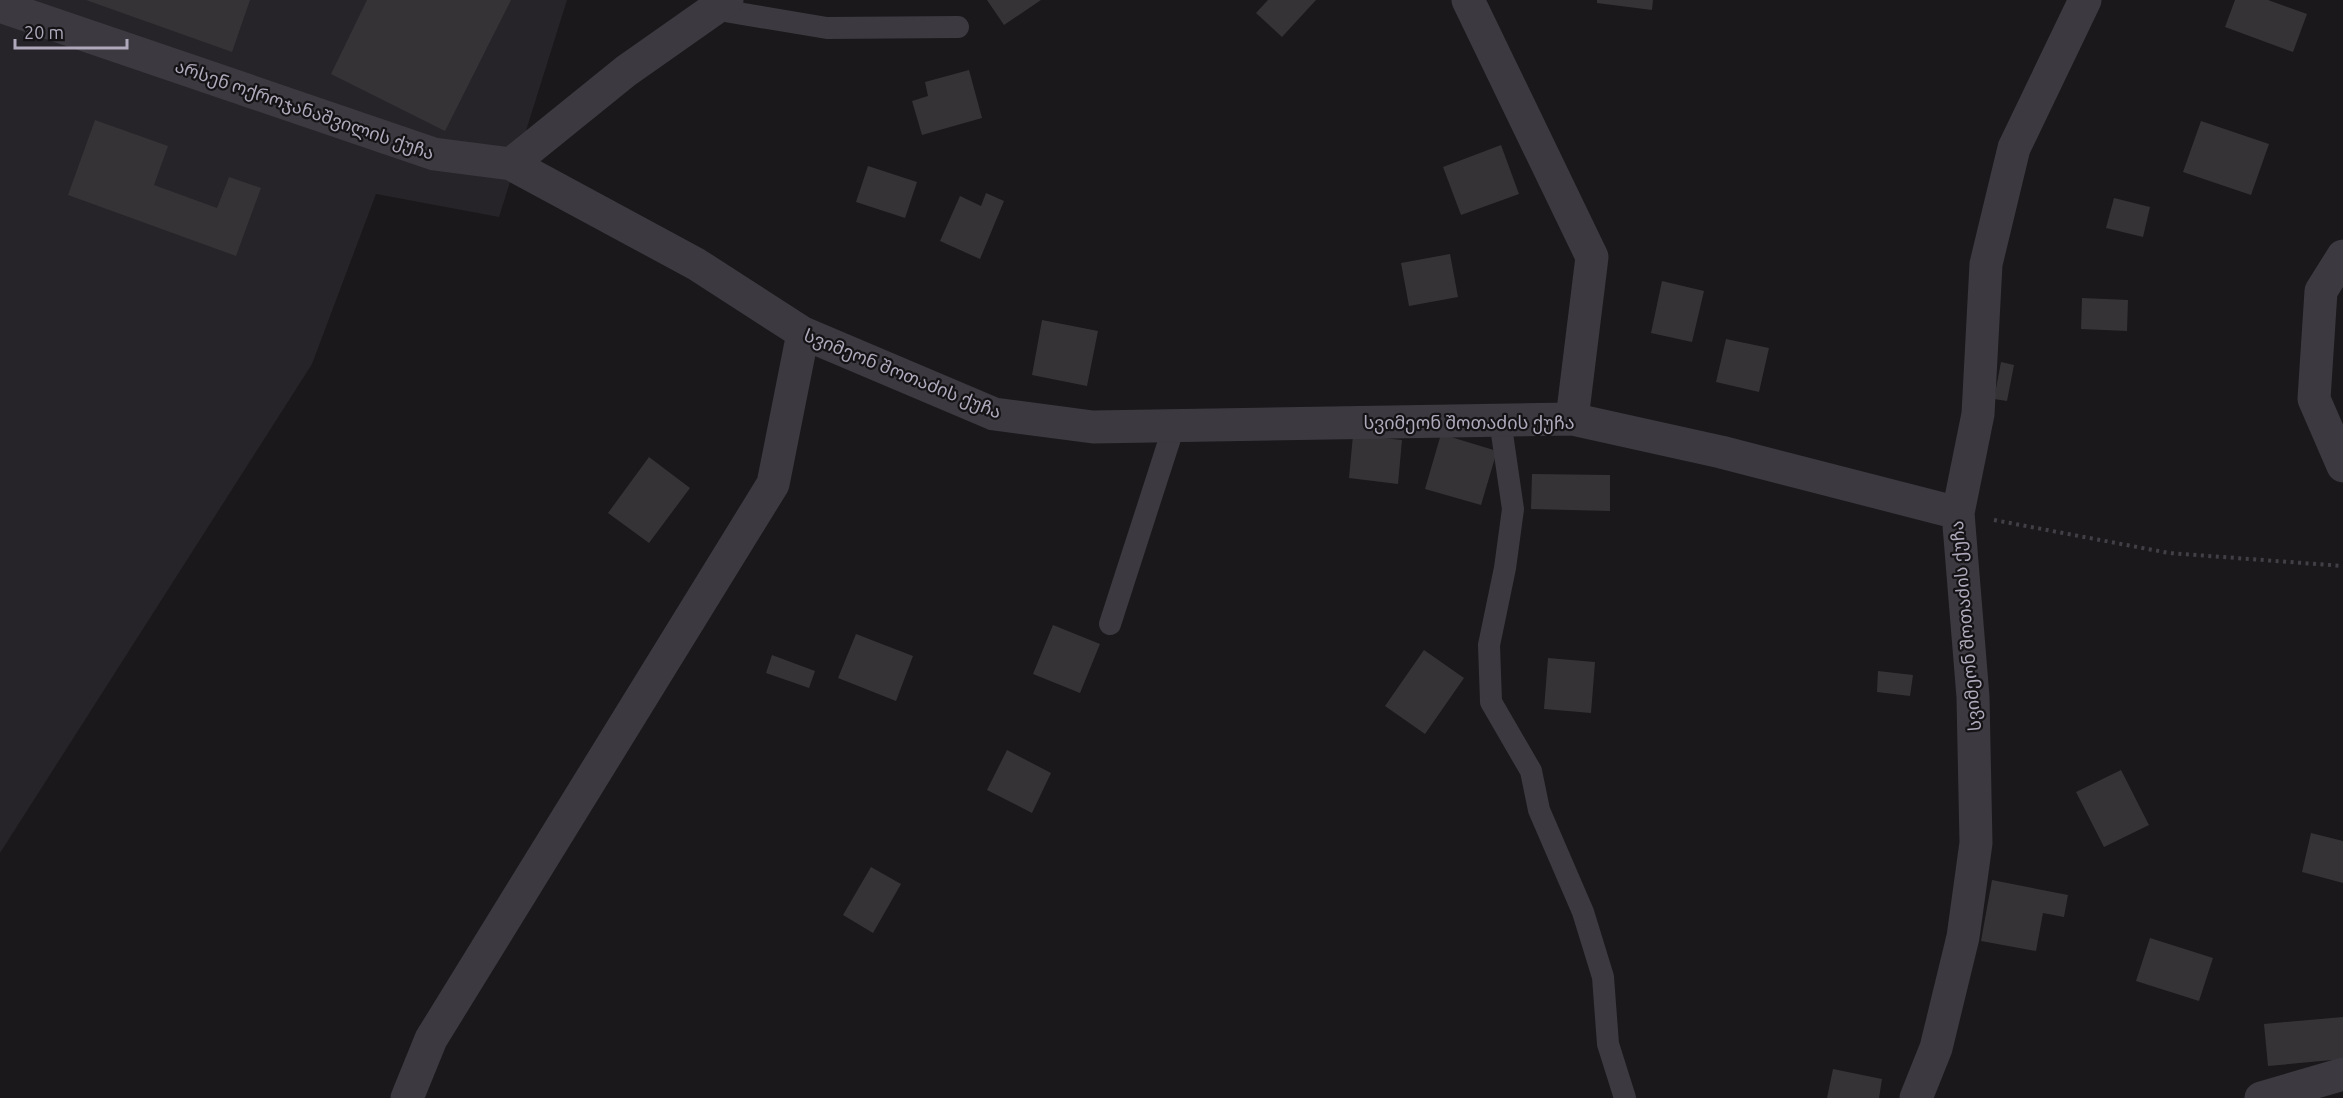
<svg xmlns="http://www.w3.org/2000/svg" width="2343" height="1098" viewBox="0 0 2343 1098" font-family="Ubuntu,'Noto Sans Georgian',sans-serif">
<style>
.built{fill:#262428}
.building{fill:#353336}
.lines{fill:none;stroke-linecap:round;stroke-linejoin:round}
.path{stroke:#423f47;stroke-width:4;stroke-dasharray:3 4.5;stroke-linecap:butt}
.service{stroke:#3c3940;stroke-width:22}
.minor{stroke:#3c3940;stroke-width:33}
.labels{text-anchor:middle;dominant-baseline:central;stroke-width:4.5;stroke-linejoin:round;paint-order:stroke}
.street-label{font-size:18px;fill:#afa9bb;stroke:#151315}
</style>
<rect width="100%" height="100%" fill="#1a181a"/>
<path class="built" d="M0 0H567L499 217 376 194 312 364 0 853Z"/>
<path class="building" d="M86 0H250L232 52Z
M367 0H511L445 131 331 74Z
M987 0H1041L1004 25Z
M1268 0H1316L1282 37 1256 13Z
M1597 0H1653L1652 10 1597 3Z
M2235 0H2268L2307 14 2293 52 2225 27Z
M969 70 982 118 922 135 912 101 928 96 925 82Z
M95 120 168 146 154 185 217 208 229 177 261 188 236 256 68 195Z
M2201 121 2269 144 2251 195 2183 172Z
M1501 145 1519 194 1461 215 1443 167Z
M868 166 917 182 905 218 856 202Z
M986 193 1004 201 980 259 940 241 960 196 981 206Z
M2114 198 2150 207 2143 237 2106 228Z
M1450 254 1458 297 1409 306 1401 263Z
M1662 281 1704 291 1692 342 1651 333Z
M2082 298 2128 300 2127 331 2081 329Z
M1042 320 1098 331 1087 386 1032 375Z
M1726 339 1769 348 1759 392 1716 382Z
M2001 362 2014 365 2007 401 1994 399Z
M1441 434 1497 451 1481 505 1425 489Z
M1353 435 1402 440 1398 484 1349 478Z
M649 457 690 488 649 543 608 513Z
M1532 474 1610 475V511L1531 509Z
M1053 625 1100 644 1080 693 1033 674Z
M856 634 913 656 896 701 838 678Z
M1424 650 1464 678 1425 734 1385 706Z
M772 655 815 671 809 688 766 673Z
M1548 658 1595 662 1591 713 1544 709Z
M1878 671 1913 675 1910 696 1877 692Z
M1007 750 1051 773 1032 813 987 790Z
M2121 770 2149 825 2104 847 2076 792Z
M2311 833 2343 841V883L2302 872Z
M871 867 901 884 873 933 843 915Z
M1992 880 2068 895 2064 917 2043 913 2036 951 1981 941Z
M2150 938 2213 958 2199 1001 2136 981Z
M2343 1017V1059L2268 1066 2264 1024Z
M1833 1069 1882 1079 1879 1098H1827Z"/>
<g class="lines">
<path class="path" d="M1994 520 2169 553 2343 566"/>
<path class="service" d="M713 9 827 28 958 27
M1500 420 1513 509 1505 568 1489 645 1491 702 1531 771 1539 810 1583 912 1603 977 1608 1044 1625 1098
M1110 624 1174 426"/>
<path class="minor" d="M1468 0 1592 257 1572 419
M0 6 434 154 511 164 696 264 803 333 994 414 1093 427 1572 419 1721 452 1958 513
M511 164 626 71 727 0
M2343 256 2321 291 2314 399 2343 466
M407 1098 431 1039 773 484 803 333
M1916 1098 1936 1048 1963 937 1976 843 1973 697 1958 513 1978 414 1986 264 2014 148 2085 0
M2261 1098 2343 1074"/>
</g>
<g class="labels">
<g class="street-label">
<text transform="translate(305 109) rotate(19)">არსენ ოქროჯანაშვილის ქუჩა</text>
<text transform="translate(903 373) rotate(22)">სვიმეონ შოთაძის ქუჩა</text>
<text x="1469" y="422">სვიმეონ შოთაძის ქუჩა</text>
<text transform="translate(1965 626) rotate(-95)">სვიმეონ შოთაძის ქუჩა</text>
</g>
</g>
<path d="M15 39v9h112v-9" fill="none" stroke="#afa9bb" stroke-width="3"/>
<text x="24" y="39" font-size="18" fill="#afa9bb" stroke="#151315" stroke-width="4.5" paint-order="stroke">20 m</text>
</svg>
